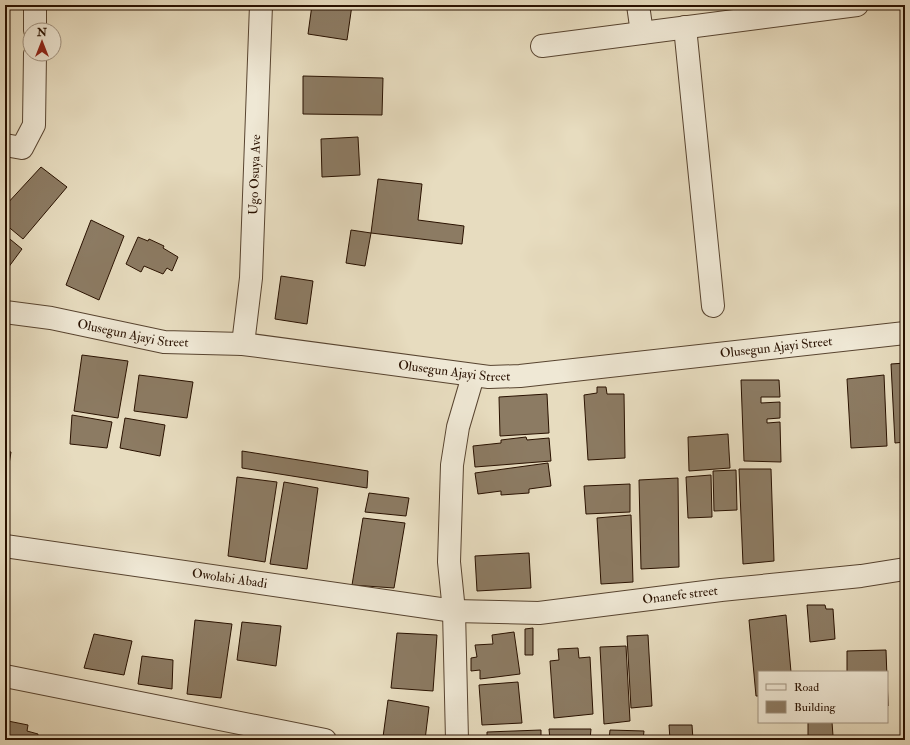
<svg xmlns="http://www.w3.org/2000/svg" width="910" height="745" viewBox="0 0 910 745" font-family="'IM FELL Double Pica',serif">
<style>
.building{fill:#8c7b63;stroke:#291100}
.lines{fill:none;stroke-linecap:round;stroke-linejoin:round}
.minor-casing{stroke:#584430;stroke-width:24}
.minor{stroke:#efe8d5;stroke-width:22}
.labels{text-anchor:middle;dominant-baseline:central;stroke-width:4;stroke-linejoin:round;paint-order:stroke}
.street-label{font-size:13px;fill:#291100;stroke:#efe8d5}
</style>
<rect width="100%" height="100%" fill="#e7dcbf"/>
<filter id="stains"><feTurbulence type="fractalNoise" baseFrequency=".005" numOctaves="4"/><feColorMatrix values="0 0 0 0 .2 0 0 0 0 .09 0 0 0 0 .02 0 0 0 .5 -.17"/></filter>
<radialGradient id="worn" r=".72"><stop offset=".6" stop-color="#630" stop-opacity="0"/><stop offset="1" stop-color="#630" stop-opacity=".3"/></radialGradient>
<path class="building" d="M312 5H352L347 40 308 34Z
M303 76 383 78 382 115 303 114Z
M358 137 360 175 322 177 321 139Z
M41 167 67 187 23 239 5 224V206Z
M378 179 422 184 418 220 464 226 462 244 371 233Z
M91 220 124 236 99 300 66 285Z
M351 230 371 233 365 266 346 263Z
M5 235 22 249 5 272Z
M138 237 148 241 149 239 164 246 163 248 178 257 172 271 167 268 163 274 144 266 141 272 126 264Z
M281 276 313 281 307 324 275 319Z
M82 355 128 361 118 418 74 411Z
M905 363V442L895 443 891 364Z
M139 375 193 382 187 418 134 411Z
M884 375 887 446 851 448 847 379Z
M741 380H779L780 397H761V403L780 402V418L767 419V423L780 422 781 462 744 461Z
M597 387H606L607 394H624L625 458 588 460 584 395 597 393Z
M547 394 549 433 500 436 499 397Z
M72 415 112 422 107 448 70 444Z
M125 418 165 425 160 456 120 448Z
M728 434 730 468 689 471 688 437Z
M526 437 527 440 549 438 551 461 475 467 473 446 501 443V440Z
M5 451 11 452 5 489Z
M242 451 368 471 367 488 242 468Z
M548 463 551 486 529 489V493L501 495V491L478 494 475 473Z
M739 469H771L774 561 743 564Z
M736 470 737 510 714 511 713 471Z
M711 475 712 517 688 518 686 477Z
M237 477 277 482 265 562 228 556Z
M678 478 679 567 641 569 639 480Z
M284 482 318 488 307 569 270 564Z
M630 484V512L586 514 584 486Z
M369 493 409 498 406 516 365 512Z
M631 515 633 582 601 584 597 518Z
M363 518 405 523 394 588 352 585Z
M529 553 531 588 477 591 475 556Z
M807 605H825L826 609H833L835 639 810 642Z
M786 615 791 672H759V696H756L749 620Z
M195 620 232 624 221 698 187 694Z
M242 622 281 626 276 666 237 660Z
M533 628V655H525V629Z
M514 632 520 674 480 679V670L471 671V658L477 657 475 645 493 644 492 635Z
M397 633 437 635 433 691 391 688Z
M94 634 132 641 124 675 84 668Z
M648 635 652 706 631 708 627 636Z
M626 646 630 721 604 724 600 647Z
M578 648 579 658 590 657 593 714 554 718 550 661 559 660 558 649Z
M886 650 888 706 887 672H847V651Z
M142 656 173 660 172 689 138 684Z
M518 682 522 723 482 725 479 685Z
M902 682H905V717L902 716Z
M388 700 429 707 425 740 383 737Z
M8 721 28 725 27 731 38 734 37 740H5V728L7 729Z
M808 722H832L833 736H808Z
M669 725H692L693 740H670Z
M549 729H591L590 740H550Z
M541 730V740H487V732Z
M610 730 644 731 643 740H609Z
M805 738H833L834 740H805Z"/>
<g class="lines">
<defs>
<g id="minor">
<path d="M638 5 642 33"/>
<path d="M685 27 713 306"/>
<path d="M35 30V5"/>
<path d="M542 46 857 5"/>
<path d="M5 145 22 148 34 125 35 54"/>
<path id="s1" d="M5 312 51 318 164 342 243 344 489 377 520 376 905 333"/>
<path id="s2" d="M243 344 251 278 261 5"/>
<path id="s3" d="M5 546 454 611 539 613 721 590 861 576 905 569"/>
<path d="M5 676 325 740"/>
<path d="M457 740 454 611 449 562 452 465 458 427 473 376"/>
</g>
</defs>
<use href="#minor" class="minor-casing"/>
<use href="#minor" class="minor"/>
</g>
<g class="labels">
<g class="street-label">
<text stroke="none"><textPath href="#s2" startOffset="170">Ugo Osuya Ave</textPath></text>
<text stroke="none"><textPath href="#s1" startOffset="130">Olusegun Ajayi Street</textPath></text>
<text stroke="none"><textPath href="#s1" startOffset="778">Olusegun Ajayi Street</textPath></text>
<text stroke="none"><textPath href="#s1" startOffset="454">Olusegun Ajayi Street</textPath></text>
<text stroke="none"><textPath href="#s3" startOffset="227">Owolabi Abadi</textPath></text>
<text stroke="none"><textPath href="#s3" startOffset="681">Onanefe street</textPath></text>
</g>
</g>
<rect width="910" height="745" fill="none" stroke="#e7dcbf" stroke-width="20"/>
<rect x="6" y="6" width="898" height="733" fill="none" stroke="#291100" stroke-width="2"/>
<rect x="10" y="10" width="890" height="725" fill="none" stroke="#291100"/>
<rect x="758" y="671" width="130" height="52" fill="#efe8d5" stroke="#a09280"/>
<rect x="766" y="684" width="20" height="6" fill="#efe8d5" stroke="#a09280"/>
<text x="794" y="691" font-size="12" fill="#291100">Road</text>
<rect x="766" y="701" width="20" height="12" fill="#8c7b63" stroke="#a09280"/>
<text x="794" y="711" font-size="12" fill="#291100">Building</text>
<g transform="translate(42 42)"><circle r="19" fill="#efe8d5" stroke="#a09280"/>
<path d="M0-3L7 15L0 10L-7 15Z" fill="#8f2418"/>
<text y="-6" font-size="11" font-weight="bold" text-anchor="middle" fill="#291100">N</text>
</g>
<rect width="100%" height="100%" filter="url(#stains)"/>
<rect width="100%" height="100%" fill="url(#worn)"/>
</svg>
